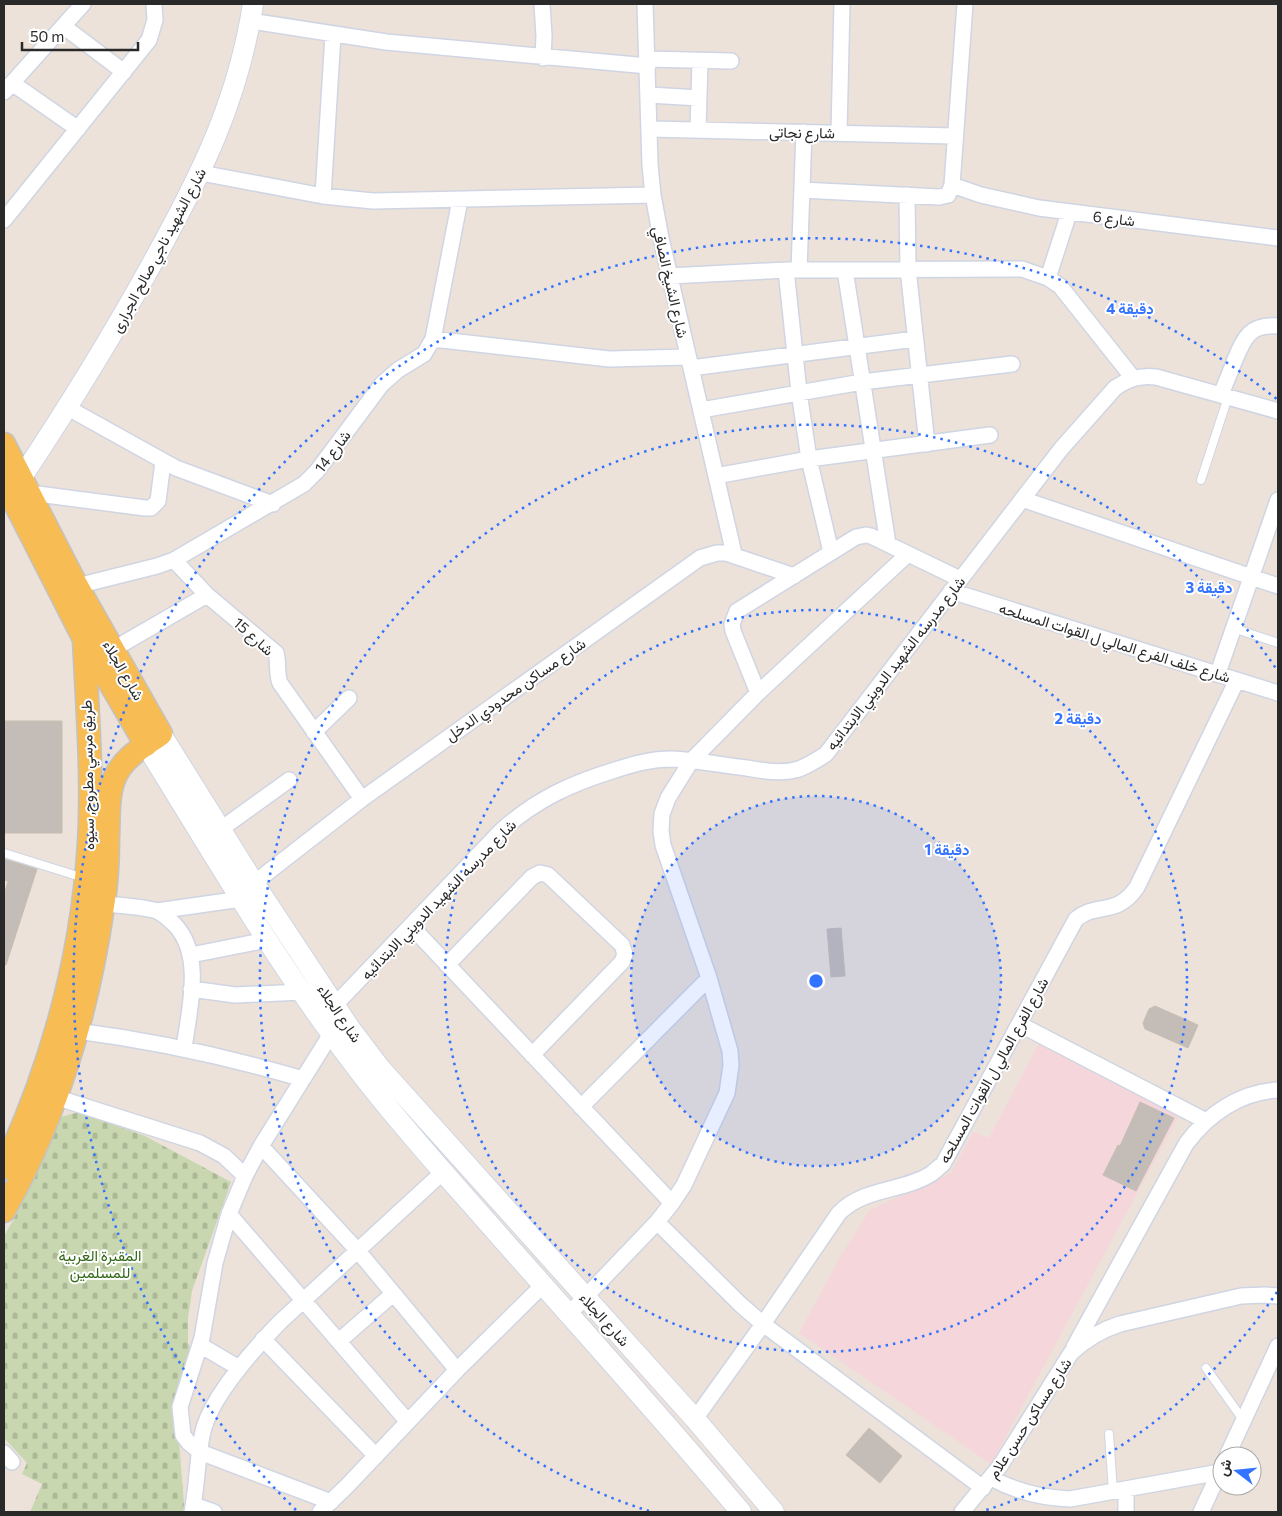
<svg xmlns="http://www.w3.org/2000/svg" width="1282" height="1516" viewBox="0 0 1282 1516" font-family="Commissioner,Vazirmatn,sans-serif">
<style>
.medical{fill:#f4d6db}
.cemetery{fill:url(#cemetery-stones)}
.building{fill:#c4bcb6;stroke:#c7beb3}
.lines{fill:none;stroke-linecap:round;stroke-linejoin:round}
.lane-casing{stroke:#cfd5e3;stroke-width:10}
.street-casing{stroke:#cfd5e3;stroke-width:18}
.secondary-casing{stroke:#cfd5e3;stroke-width:22}
.primary-casing{stroke:#c3c3c3;stroke-width:25}
.lane{stroke:#fff;stroke-width:8}
.street{stroke:#fff;stroke-width:15}
.secondary{stroke:#fff;stroke-width:20}
.primary{stroke:#f7bc53;stroke-width:22}
.ring{fill:none;stroke:#3373ff;stroke-width:2.5;stroke-dasharray:2.5 5}
.labels{text-anchor:middle;dominant-baseline:central;stroke-width:4;stroke-linejoin:round;paint-order:stroke}
.street-label{font-size:15px;fill:#292929;stroke:#fff}
.park-label{font-size:15px;fill:#316816;stroke:#fff}
.centre{fill:#3373ff;stroke:#fff;stroke-width:2.5}
.ring-label{font-size:15px;text-anchor:middle;font-weight:bold;fill:#3373ff;stroke:#fff;stroke-width:4;stroke-linejoin:round;paint-order:stroke}
</style>
<defs>
<pattern id="cemetery-stones" width="16" height="16" patternUnits="userSpaceOnUse" patternTransform="scale(1.25)"><rect width="16" height="16" fill="#c8d7b0"/><path d="M2 7V4a2 2 0 0 1 4 0v3zM10 15v-3a2 2 0 0 1 4 0v3z" fill="#acb997"/></pattern>
</defs>
<rect width="100%" height="100%" fill="#ece2d9"/>
<path class="medical" d="M1039 1043 1181 1112 991 1464 799 1333 840 1257 870 1210 951 1173 973 1132 989 1138Z"/>
<path class="cemetery" d="M79 1112 145 1136 231 1182 192 1291 188 1318V1343L193 1354 177 1416 184 1504 183 1512H30L42 1484 22 1474 27 1463 4 1438V1236C27 1198 43 1158 60 1117Z"/>
<path class="building" d="M4 721H62V833H4Z
M4 859 37 869 6 965 4 964V895L8 881 4 880Z
M841 928 845 976 831 977 827 929Z
M1155 1006 1198 1025 1188 1048 1145 1029 1143 1023 1149 1009Z
M1140 1102 1174 1118 1136 1191 1103 1175 1118 1145 1120 1146Z
M869 1428 902 1456 880 1483 846 1455Z"/>
<g class="lines">
<defs>
<path id="lane" d="M1201 480 1228 397
M1233 628 1278 643
M4 853 84 878
M1206 1368 1244 1421
M1109 1434 1113 1492"/>
<path id="street" d="M542 4 544 36 543 58
M645 4 650 165 653 195 661 238 734 554
M251 21 386 42 648 66
M63 26 124 72
M647 59 731 61
M12 83 78 129
M4 92 83 4
M649 95 699 98
M650 129 954 136
M698 130 700 61
M839 133 842 4
M201 173 323 196 373 201 653 195
M952 185 981 195 1039 208 1278 238
M802 190 939 197 948 195 952 185 965 4
M907 195 908 269 927 444
M323 196 333 35
M4 220 149 40 155 20 154 4
M786 270 799 392 809 459 831 552
M799 270 804 132
M845 270 888 544
M669 276 786 270 1022 269 1048 278 1060 286 1133 378
M1048 278 1069 213
M433 339 609 359 688 357
M691 368 915 339
M1221 395C1225 384 1230 373 1234 362 1244 338 1249 324 1278 326
M68 408 176 468 273 504
M701 410 862 382 1012 364
M716 476 809 459 990 435
M30 493 145 508H151L158 501 163 462
M1022 499 1278 586
M174 560 207 595 276 653C279 663 276 673 280 683L362 799
M77 586 157 566 174 560 304 484 317 471 382 384 398 370 424 354 433 339 460 200
M951 591 1278 693
M112 650 207 595
M1218 673 1278 500
M758 693 733 631 732 624 737 611 856 537 866 535 871 536 960 579
M314 732 349 698
M221 829 289 780
M254 883 362 799 700 558 717 553H726L794 576
M104 904C117 905 146 907 157 911 164 914 170 920 175 925 204 956 189 1010 184 1048
M157 911 241 899
M411 926 672 1203
M191 955 267 940
M447 965 532 877 540 873 548 875 622 945 625 954 622 962 532 1055
M191 989 235 995 302 992
M335 1005 502 830C537 799 570 784 615 770 634 764 651 759 671 759 696 760 721 765 747 768 764 771 782 774 799 769 809 765 817 760 826 754L1061 449 1115 388C1128 379 1140 375 1156 377L1278 411
M1019 1024 1206 1121
M77 1031C155 1041 228 1057 303 1079
M331 1034 261 1146 245 1176 229 1214 215 1263 202 1338 180 1407 183 1435 189 1443 200 1452 331 1502
M55 1097 200 1143 224 1156 245 1176
M581 1107 709 978
M261 1146 358 1251 457 1370
M229 1214 408 1422
M657 1222 741 1305 763 1324 983 1488
M569 1314 657 1222 672 1203 684 1185 727 1093 731 1065 730 1051 709 978 663 845 661 831 662 814 668 798 691 761 758 693 908 554
M263 1339 376 1456
M339 1341 393 1294
M200 1345 239 1368
M1074 1347 1186 1144C1208 1114 1240 1092 1278 1090
M695 1419 763 1324 839 1213C865 1187 902 1192 931 1174 935 1171 939 1167 943 1164L1076 919C1096 902 1117 917 1137 887L1237 680
M4 1453 12 1462
M1227 1456 1278 1346
M991 1478C1017 1492 1041 1498 1070 1499L1220 1472
M1126 1490V1512
M194 1505 214 1512
M192 1512C197 1487 197 1461 202 1436 208 1399 254 1349 280 1322L443 1172
M320 1512 347 1486 457 1370 543 1285
M962 1512 1000 1466 1071 1353C1086 1339 1101 1330 1120 1324L1241 1296 1265 1295 1278 1296
M1201 1512 1222 1467"/>
<path id="secondary" d="M22 477C69 406 113 335 154 260 201 175 238 101 253 4
M161 734 254 883 349 1027 380 1068 695 1419 774 1512
M146 745C215 857 282 972 363 1076 407 1133 456 1186 503 1240 583 1330 664 1420 741 1512"/>
<path id="primary" d="M4 444 77 586 161 734C143 747 124 757 115 777 107 796 109 818 108 838 108 860 107 883 103 906 88 1012 56 1117 4 1211
M4 482 84 639 146 745
M4 1168C52 1066 82 956 89 843 93 776 87 706 84 639"/>
</defs>
<use href="#lane" class="lane-casing"/>
<use href="#street" class="street-casing"/>
<use href="#secondary" class="secondary-casing"/>
<use href="#primary" class="primary-casing"/>
<use href="#lane" class="lane"/>
<use href="#street" class="street"/>
<use href="#secondary" class="secondary"/>
<use href="#primary" class="primary"/>
</g>
<circle cx="816" cy="981" r="185" fill="#3373ff" fill-opacity=".12"/>
<g class="ring">
<circle cx="816" cy="981" r="185"/>
<circle cx="816" cy="981" r="371"/>
<path d="M1277 1292A556 556 0 0 1 983 1511M649 1511A556 556 0 1 1 1277 670"/>
<path d="M296 1510A742 742 0 0 1 1278 400"/>
</g>
<g class="labels">
<g class="street-label">
<text transform="translate(802 132) rotate(1)">شارع نجاتى</text>
<text transform="translate(1114 218) rotate(7)">شارع 6</text>
<text transform="translate(158 250) rotate(-62)">شارع الشهيد ناجي صالح الجرارى</text>
<text transform="translate(671 282) rotate(77)">شارع الشيخ الصافي</text>
<text transform="translate(332 451) rotate(-53)">شارع 14</text>
<text transform="translate(254 636) rotate(42)">شارع 15</text>
<text transform="translate(1115 642) rotate(17)">شارع خلف الفرع المالي ل القوات المسلحه</text>
<text transform="translate(895 663) rotate(-52)">شارع مدرسه الشهيد الدويني الابتدائيه</text>
<text transform="translate(124 670) rotate(60)">شارع الجلاء</text>
<text transform="translate(515 689) rotate(-35)">شارع مساكن محدودي الدخل</text>
<text transform="translate(87 775) rotate(-91)">طريق مرسي مطروح, سيوه</text>
<text transform="translate(438 899) rotate(-46)">شارع مدرسه الشهيد الدويني الابتدائيه</text>
<text transform="translate(340 1013) rotate(56)">شارع الجلاء</text>
<text transform="translate(993 1070) rotate(-61)">شارع الفرع المالي ل القوات المسلحه</text>
<text transform="translate(605 1319) rotate(48)">شارع الجلاء</text>
<text transform="translate(1029 1418) rotate(-57)">شارع مساكن حسن علام</text>
</g>
<g class="park-label">
<text x="100" y="1255">المقبرة الغربية<tspan x="100" dy="17">للمسلمين</tspan></text>
</g>
</g>
<circle cx="816" cy="981" r="8" class="centre"/>
<g class="ring-label">
<text x="1130" y="314">4 دقيقة</text>
<text x="1209" y="593">3 دقيقة</text>
<text x="1078" y="724">2 دقيقة</text>
<text x="947" y="855">1 دقيقة</text>
</g>
<rect width="1282" height="1516" fill="none" stroke="#292929" stroke-width="10"/>
<g transform="translate(1237 1471) rotate(286)"><circle r="24" fill="#ffffff" stroke="#a9a9a9"/>
<path d="M0-4L9 19L0 12L-9 19Z" fill="#3373ff"/>
<text y="-8" font-size="14" font-weight="bold" text-anchor="middle" fill="#292929">ش</text>
</g>
<path d="M22 42v8h116v-8" fill="none" stroke="#292929" stroke-width="2.5"/>
<text x="30" y="42" font-size="15" fill="#292929" stroke="#ffffff" stroke-width="4" paint-order="stroke">50 m</text>
</svg>
